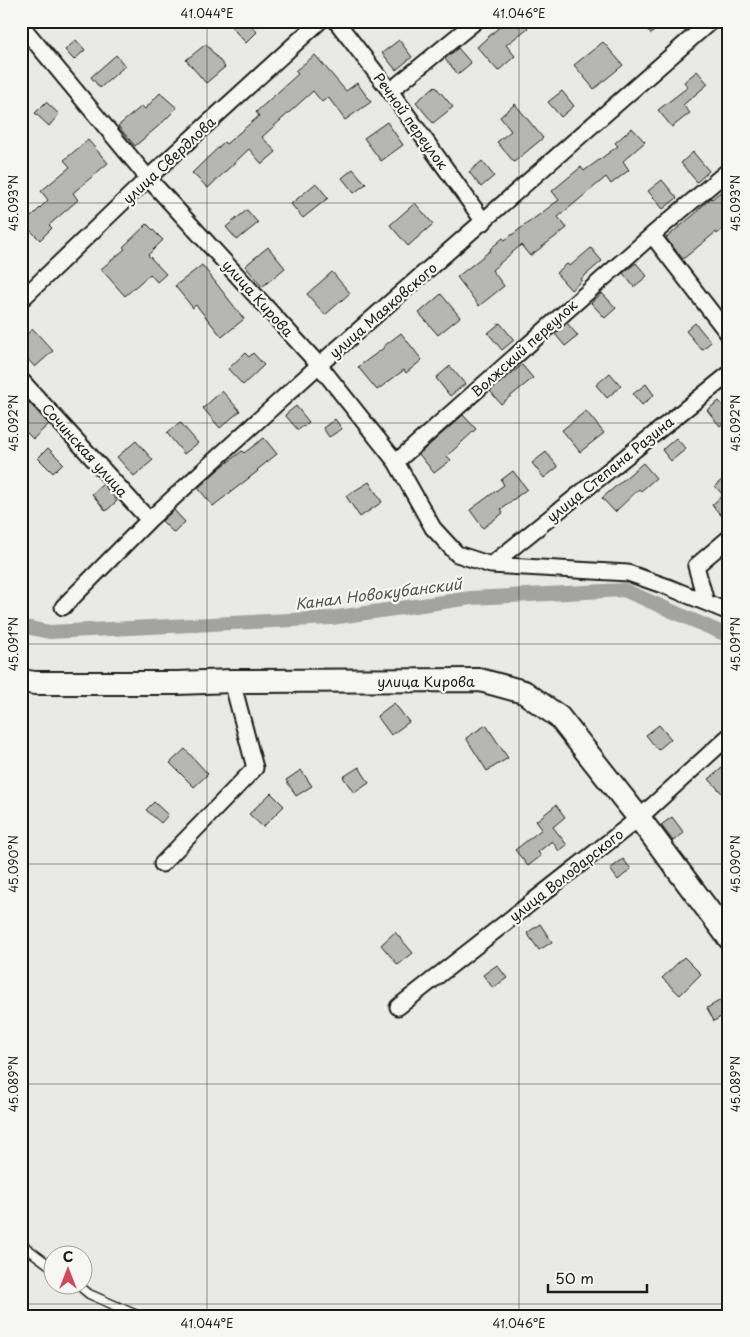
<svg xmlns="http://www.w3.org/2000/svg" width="750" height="1337" viewBox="0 0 750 1337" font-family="'Playpen Sans',sans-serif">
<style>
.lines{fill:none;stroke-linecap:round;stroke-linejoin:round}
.canal{stroke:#a3a3a1;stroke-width:14}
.building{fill:#b6b6b3;stroke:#1c1c1c}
.service-casing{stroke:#1c1c1c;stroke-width:11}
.minor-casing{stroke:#1c1c1c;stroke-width:19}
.primary-casing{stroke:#1c1c1c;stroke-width:26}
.service{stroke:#f6f6f2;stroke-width:8}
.minor{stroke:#f6f6f2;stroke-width:15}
.primary{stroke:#f6f6f2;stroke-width:22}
.ticks{fill:none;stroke:#1c1c1c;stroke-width:1;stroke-opacity:0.45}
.labels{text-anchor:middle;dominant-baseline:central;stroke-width:4.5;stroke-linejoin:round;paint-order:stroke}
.street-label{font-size:14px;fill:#1c1c1c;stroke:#f6f6f2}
.water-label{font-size:15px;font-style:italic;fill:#525251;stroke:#f6f6f2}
.neatline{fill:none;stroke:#1c1c1c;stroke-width:2}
.ticks-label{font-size:12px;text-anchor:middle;fill:#1c1c1c}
</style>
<rect width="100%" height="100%" fill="#e9e9e5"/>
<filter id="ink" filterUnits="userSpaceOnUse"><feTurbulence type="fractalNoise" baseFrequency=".02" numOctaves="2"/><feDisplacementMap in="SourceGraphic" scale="10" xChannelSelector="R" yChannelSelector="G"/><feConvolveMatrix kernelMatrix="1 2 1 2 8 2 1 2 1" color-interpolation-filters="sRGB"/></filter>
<g filter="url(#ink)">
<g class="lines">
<path class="canal" d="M21 626 49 632 331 618 471 598 624 590 729 636"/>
</g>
<path class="building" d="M226 21H247L257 32 246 43Z
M506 21H523L528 28 506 45 515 56 498 71 477 47Z
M640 21H665L651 34Z
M76 40 85 50 74 60 65 50Z
M399 40 412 57 396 70 382 53Z
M603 42 623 65 594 89 574 65Z
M206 44 225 67 206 83 186 60Z
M458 48 471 63 458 74 445 59Z
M116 55 125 66 100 88 91 77Z
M315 55 346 91 357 83 371 102 345 120 328 97 322 102 313 91 262 137 276 152 262 164 249 149 208 188 192 173 224 142 226 144 259 116 256 112 298 74 295 71Z
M697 71 708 84 683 105 690 113 672 127 658 110 688 87 684 82Z
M435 86 453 107 433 123 416 102Z
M562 91 574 106 561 117 548 102Z
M160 93 177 108 162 123 135 146 118 126 142 106 145 109Z
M46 102 59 114 49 126 35 113Z
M515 104 543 138 514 162 497 142 511 131 500 117Z
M387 122 403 145 381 161 364 138Z
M632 128 645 142 623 161 629 170 611 184 606 177 558 217 567 228 530 256 521 245 492 270 504 286 479 306 457 277 491 250 490 249 503 238 505 240 559 200 552 191 581 167 584 171 618 146 615 143Z
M88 140 108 163 73 193 78 200 49 225 52 228 40 240 24 224 48 200 41 191 70 167 64 160Z
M693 152 709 171 697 182 681 163Z
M482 161 494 176 481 187 469 172Z
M353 169 366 184 354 193 342 178Z
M662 180 677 198 663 209 648 191Z
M316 183 328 198 303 218 291 204Z
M729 185V224L717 234 716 232 683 259 666 238 697 212V211L711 198 712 199Z
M415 203 433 224 408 246 390 225Z
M247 210 258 223 237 240 226 227Z
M147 224 163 240 148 255 166 274 157 282 150 274 125 296 101 269 125 249 123 247Z
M268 247 285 268 262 287 245 266Z
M591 248 602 261 581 279 582 280 571 290 556 273 567 264 570 266Z
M636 263 647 276 634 287 623 273Z
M202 265 244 319 222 337 196 305 193 308 175 286Z
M332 272 350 293 325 315 307 294Z
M602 293 616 308 605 318 591 303Z
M441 294 460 317 438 335 419 313Z
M500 323 514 340 502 350 488 333Z
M567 323 578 336 565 346 555 334Z
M695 323 711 342 702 350 686 331Z
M33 329 53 351 35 367 21 352V339Z
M401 333 422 360 406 373 404 370 377 390 358 367 385 347 384 346Z
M245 353 249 357 253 353 264 365 243 385 228 369Z
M522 365 533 378 501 404 490 391Z
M450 366 465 384 450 396 436 378Z
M610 373 621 386 607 398 596 385Z
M646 384 654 395 642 405 633 394Z
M222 391 240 411 220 428 203 408Z
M21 394 49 424 33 439 21 427Z
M719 401 729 413V419L720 426 707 410Z
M296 406 309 422 298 430 285 415Z
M586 411 604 433 580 452 562 430Z
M463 415 476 429 447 456 451 460 434 473 419 454Z
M335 419 342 429 329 437 323 428Z
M180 422 198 443 184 454 167 433Z
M264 438 277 454 257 470 258 471 213 506 198 488 219 469 242 451 244 453Z
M676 438 686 449 671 461 662 450Z
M136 441 153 460 134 476 117 457Z
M48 448 63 463 53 473 38 458Z
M546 452 558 467 544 478 532 463Z
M643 463 656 478 641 491 639 489 615 512 602 498Z
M513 471 527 489 501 509 503 513 483 528 470 510 504 485 501 480Z
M724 478 729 484V524L712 505 723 495 715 486Z
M369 482 382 502 360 517 346 496Z
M103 484 117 501 106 511 92 494Z
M174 510 185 522 174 533 162 521Z
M394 703 409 722 391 735 377 716Z
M486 725 508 758 487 771 466 738Z
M659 725 671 739 658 750 646 735Z
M185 749 208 774 194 787 170 763Z
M729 762V801L709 779Z
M359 767 369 783 354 793 343 777Z
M301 770 312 786 296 796 286 780Z
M271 793 284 806 263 827 249 814Z
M154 802 168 815 161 823 146 810Z
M556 805 565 817 553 827 567 845 559 851 552 841 538 852 541 856 528 866 515 850 542 829 536 821Z
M672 817 684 833 673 841 661 825Z
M623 859 631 869 618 880 610 869Z
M540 924 552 942 539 950 527 933Z
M395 932 413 953 398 965 381 945Z
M684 957 701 974 680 995 662 978Z
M497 965 507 978 493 988 483 975Z
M721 1000 729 1012 714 1021 707 1008Z"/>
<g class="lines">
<defs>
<path id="service" d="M21 1244 52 1267
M77 1284 89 1294 139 1316"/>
<path id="minor" d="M336 21 390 91 484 222
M21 25 148 178 319 365 396 462 433 528 457 554 491 565 628 573 668 587 729 612
M390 91 476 21
M652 235 729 335
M21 300 148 178 320 21
M21 380 149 520
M396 462 652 235 729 170
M491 565 729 374
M706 602 696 566 729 538
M63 607 149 520 319 365 711 21
M162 864 255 768 232 681
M398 1007 639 818 729 736"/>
<path id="primary" d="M21 681 35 683H177L232 681 480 680 524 692 559 717 639 818 729 938"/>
</defs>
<use href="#service" class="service-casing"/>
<use href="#minor" class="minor-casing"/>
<use href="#primary" class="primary-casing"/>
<use href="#service" class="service"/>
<use href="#minor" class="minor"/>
<use href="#primary" class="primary"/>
</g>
</g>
<path class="ticks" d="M207 21V1316M519 21V1316M21 203H729M21 423H729M21 644H729M21 864H729M21 1084H729M21 1304H729"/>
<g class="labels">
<g class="street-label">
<text transform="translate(411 121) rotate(54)">Речной переулок</text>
<text transform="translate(169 160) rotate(-43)">улица Свердлова</text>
<text transform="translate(258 298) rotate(48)">улица Кирова</text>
<text transform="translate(383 310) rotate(-41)">улица Маяковского</text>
<text transform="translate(524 348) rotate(-42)">Волжский переулок</text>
<text transform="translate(85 450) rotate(48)">Сочинская улица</text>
<text transform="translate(610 469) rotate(-39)">улица Степана Разина</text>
<text x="426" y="681">улица Кирова</text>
<text transform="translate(566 875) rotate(-38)">улица Володарского</text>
</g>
<g class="water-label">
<text transform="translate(378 593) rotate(-7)">Канал Новокубанский</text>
</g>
</g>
<rect width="750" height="1337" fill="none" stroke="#f6f6f2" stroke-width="55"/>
<g transform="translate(68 1270)"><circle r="24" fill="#f6f6f2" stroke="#9f9f9c"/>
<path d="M0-4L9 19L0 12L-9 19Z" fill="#d1495b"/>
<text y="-8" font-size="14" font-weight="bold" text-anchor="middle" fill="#1c1c1c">С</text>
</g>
<path d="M548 1284v8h99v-8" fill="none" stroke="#1c1c1c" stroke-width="2.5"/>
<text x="555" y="1284" font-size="15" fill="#1c1c1c" stroke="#f6f6f2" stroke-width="4" paint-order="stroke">50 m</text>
<rect x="28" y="28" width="694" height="1282" class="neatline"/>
<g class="ticks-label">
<text x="207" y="18">41.044°E</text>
<text x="519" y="18">41.046°E</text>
<text transform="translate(14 203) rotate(-90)" y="4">45.093°N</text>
<text transform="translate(736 203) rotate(-90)" y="4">45.093°N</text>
<text transform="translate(14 423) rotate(-90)" y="4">45.092°N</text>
<text transform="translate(736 423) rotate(-90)" y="4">45.092°N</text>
<text transform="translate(14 644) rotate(-90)" y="4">45.091°N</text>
<text transform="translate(736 644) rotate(-90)" y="4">45.091°N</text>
<text transform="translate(14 864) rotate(-90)" y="4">45.090°N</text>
<text transform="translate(736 864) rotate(-90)" y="4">45.090°N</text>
<text transform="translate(14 1084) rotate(-90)" y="4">45.089°N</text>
<text transform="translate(736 1084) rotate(-90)" y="4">45.089°N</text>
<text x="207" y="1328">41.044°E</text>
<text x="519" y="1328">41.046°E</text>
</g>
</svg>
